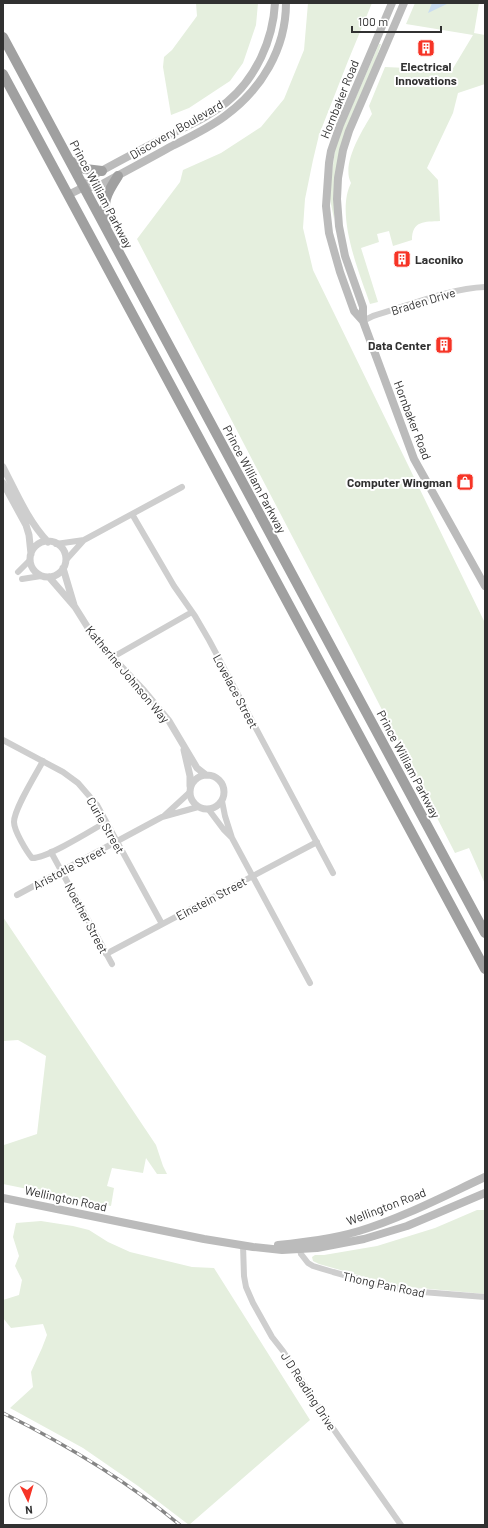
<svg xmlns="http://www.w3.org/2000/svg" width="488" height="1528" viewBox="0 0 488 1528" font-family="Barlow,sans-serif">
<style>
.green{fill:#e5efde}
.water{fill:#c9dcf0}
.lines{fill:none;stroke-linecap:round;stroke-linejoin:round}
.minor{stroke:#cecece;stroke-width:6}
.tertiary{stroke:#cecece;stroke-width:7}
.secondary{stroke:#bbb;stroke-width:8}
.trunk{stroke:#a0a0a0;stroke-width:10}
.rail-casing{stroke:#868686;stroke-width:3.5}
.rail{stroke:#fff;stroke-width:2;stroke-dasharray:6;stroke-linecap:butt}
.labels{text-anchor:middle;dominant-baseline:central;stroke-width:4;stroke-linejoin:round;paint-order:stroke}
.poi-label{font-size:12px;font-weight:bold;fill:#313131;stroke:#fff;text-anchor:end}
.street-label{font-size:12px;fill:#313131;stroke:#fff}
</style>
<rect width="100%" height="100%" fill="#fff"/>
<path class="green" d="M196 3H258L256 25 243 63 230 81 189 108 171 115 163 67 164 57 172 50 197 16Z
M308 3H372L348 61 319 135 313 160 305 199 303 228 313 270 485 623V884L469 848 455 853 351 649 137 239 180 182 183 170 221 153 261 127 284 99 304 50Z
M415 3H479L474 33 485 35V84L458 93 453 113 427 168 438 180 440 221C425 222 412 220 412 240L393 246 389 231 377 234 379 242 361 248 378 302 370 304C359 272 335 215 351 183 341 164 362 131 372 114L369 106 385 67 452 70 473 35 406 24Z
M379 44H381L376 59 334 189V219L329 194 335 150 339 136Z
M3 917 156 1145 163 1166 167 1174H157L146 1158 143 1173 112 1168 107 1186 114 1188 111 1206 3 1184V1153L4 1145 37 1134 46 1056 18 1040 3 1041Z
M477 1210H485V1294L397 1286 319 1264 313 1261 312 1257 315 1255H324L377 1246 435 1228Z
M41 1221 73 1226 89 1230 108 1242 130 1252 192 1267 214 1268 310 1420 189 1525 138 1486 83 1448 10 1408 33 1387 31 1372 42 1348 47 1335 43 1324 11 1328 3 1318V1300L19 1295 22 1280 15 1266 19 1256 13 1237 16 1223Z"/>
<path class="water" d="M432 3H449L428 13Z"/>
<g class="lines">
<path class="minor" d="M363 321 373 316C407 306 451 288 485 287
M132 514 174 586 195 616 209 640 333 873
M56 544 84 540
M66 560 84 540 182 487
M18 572 30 560
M22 579 41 576
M113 657 192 612
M3 740 63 772 78 783 97 805 162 924
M43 761C36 774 14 809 14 822 14 831 27 852 32 858 46 859 92 830 106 822
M222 801 225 816 232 838 310 983
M209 810 224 830 231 837
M164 816 189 793
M51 852 112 964
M17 895 162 817 198 807
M106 954 317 842
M243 1245 244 1276 246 1287 253 1303 272 1337 283 1351 325 1417 401 1525
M299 1245 301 1254 308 1263 313 1266 333 1272 377 1284 410 1291 485 1297"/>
<path class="tertiary" d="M3 467C16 492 28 521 48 542
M3 483 26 525 29 535 31 554
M30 559a18 18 0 1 1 36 0a18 18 0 1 1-36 0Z
M63 568 74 605
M49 577 75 607 95 639 144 691 169 721 197 768 206 775
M184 750 190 776V786
M190 792a17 17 0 1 1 34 0a17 17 0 1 1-34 0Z"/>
<path class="secondary" d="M404 3 349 131 343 150 338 178 337 199 339 226 345 256 363 307V321L414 459 485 586
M84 187H97C122 173 147 160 172 146 190 137 209 128 225 116 261 90 286 49 286 3
M68 195 84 187 94 175C119 161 144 148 169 135 189 125 210 116 227 102 256 78 273 40 275 3
M363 321 354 311 340 272 329 233 326 206 329 163 331 151 340 125 392 3
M3 1198 204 1239 253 1247 282 1250 317 1248 364 1239 407 1226 485 1193
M278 1245C305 1242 332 1239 359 1231 402 1218 444 1196 485 1177"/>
<path class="trunk" d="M3 37 485 933
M3 74 485 969
M70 161 85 169 102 171
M106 225C103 200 105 196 118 176"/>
<defs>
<path id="rail" d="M3 1413C65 1444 126 1480 180 1525"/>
</defs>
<use href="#rail" class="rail-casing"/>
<use href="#rail" class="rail"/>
</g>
<defs>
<symbol id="building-square" viewBox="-11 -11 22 22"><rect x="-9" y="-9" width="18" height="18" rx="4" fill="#f63426" stroke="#fff"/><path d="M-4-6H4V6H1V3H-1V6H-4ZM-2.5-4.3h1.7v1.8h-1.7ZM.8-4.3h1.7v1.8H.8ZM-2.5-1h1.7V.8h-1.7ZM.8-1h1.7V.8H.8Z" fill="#fff"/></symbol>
<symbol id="shop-square" viewBox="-11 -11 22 22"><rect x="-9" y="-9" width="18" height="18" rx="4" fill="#f63426" stroke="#fff"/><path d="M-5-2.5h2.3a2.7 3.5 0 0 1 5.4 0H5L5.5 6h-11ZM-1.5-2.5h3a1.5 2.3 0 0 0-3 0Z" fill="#fff"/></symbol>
</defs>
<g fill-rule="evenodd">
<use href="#building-square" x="416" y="38" width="20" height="20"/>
<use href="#building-square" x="392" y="249" width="20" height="20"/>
<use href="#building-square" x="434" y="335" width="20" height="20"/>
<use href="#shop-square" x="455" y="472" width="20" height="20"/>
</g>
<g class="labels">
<g class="poi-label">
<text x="426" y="66" text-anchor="middle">Electrical<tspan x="426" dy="14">Innovations</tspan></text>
<text x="415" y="259" text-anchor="start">Laconiko</text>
<text x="431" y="345">Data Center</text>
<text x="452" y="482">Computer Wingman</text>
</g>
<g class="street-label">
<text transform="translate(339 99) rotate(-68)">Hornbaker Road</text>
<text transform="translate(176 129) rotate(-30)">Discovery Boulevard</text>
<text transform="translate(102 194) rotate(62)">Prince William Parkway</text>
<text transform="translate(423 301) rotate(-17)">Braden Drive</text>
<text transform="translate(413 420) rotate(69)">Hornbaker Road</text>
<text transform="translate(255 479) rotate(62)">Prince William Parkway</text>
<text transform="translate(128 674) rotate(50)">Katherine Johnson Way</text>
<text transform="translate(236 691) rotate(62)">Lovelace Street</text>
<text transform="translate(409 764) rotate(62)">Prince William Parkway</text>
<text transform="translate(106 825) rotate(60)">Curie Street</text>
<text transform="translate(69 867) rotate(-28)">Aristotle Street</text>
<text transform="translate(211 898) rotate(-28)">Einstein Street</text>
<text transform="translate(87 918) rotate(62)">Noether Street</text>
<text transform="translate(66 1198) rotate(12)">Wellington Road</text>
<text transform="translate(386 1206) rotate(-21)">Wellington Road</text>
<text transform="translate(384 1284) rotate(12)">Thong Pan Road</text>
<text transform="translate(309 1391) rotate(57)">J D Reading Drive</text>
</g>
</g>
<rect width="488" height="1528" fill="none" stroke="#313131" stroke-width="8"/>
<g transform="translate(28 1500) rotate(175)"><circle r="19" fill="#ffffff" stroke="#adadad"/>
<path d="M0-3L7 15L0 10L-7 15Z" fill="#f63426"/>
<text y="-6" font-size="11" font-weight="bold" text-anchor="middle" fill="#313131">N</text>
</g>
<path d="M352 26v6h89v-6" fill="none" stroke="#313131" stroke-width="2"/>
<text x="358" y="26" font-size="12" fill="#313131" stroke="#ffffff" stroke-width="3" paint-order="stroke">100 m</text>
</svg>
